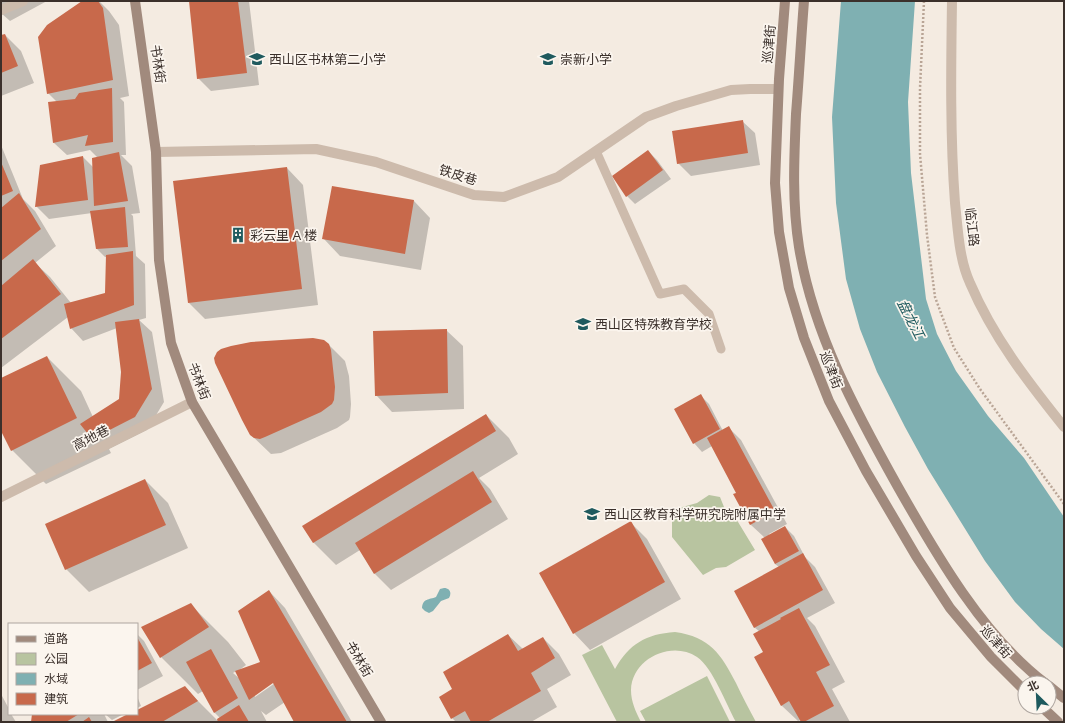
<svg xmlns="http://www.w3.org/2000/svg" width="1065" height="723" viewBox="0 0 1065 723" font-family="Helvetica,'Noto Sans SC',sans-serif">
<style>
.green{fill:#b8c4a0}
.water{fill:#7fb0b2}
.shadow{fill:#0003;fill-rule:evenodd}
.building{fill:#c8694b}
.lines{fill:none;stroke-linecap:round;stroke-linejoin:round}
.path{stroke:#b9a596;stroke-width:2.5;stroke-dasharray:2 2;stroke-linecap:butt}
.lane{stroke:#cdbbac;stroke-width:9}
.street{stroke:#cdbbac;stroke-width:10}
.secondary{stroke:#a18a7d;stroke-width:10}
.labels{text-anchor:middle;dominant-baseline:central;stroke-width:3.5;stroke-linejoin:round;paint-order:stroke}
.street-label{font-size:13px;fill:#3b302b;stroke:#fbf5ee}
.poi-label{font-size:13px;fill:#3b302b;stroke:#fbf5ee;text-anchor:start}
.water-label{font-size:14px;font-style:italic;fill:#1f5a5e;stroke:#fbf5ee}
</style>
<rect width="100%" height="100%" fill="#f4ebe1"/>
<path class="green" d="M709 495 720 497 726 512 735 517 755 550 726 567 716 568 703 575 672 537V520L675 509 697 503Z
M675 632C710 637 721 654 736 683 742 696 749 709 756 722H736C726 704 713 668 697 657 671 640 632 659 631 690 631 702 636 712 641 722H617L582 655 602 645 615 669C629 644 646 634 675 632Z
M707 676 730 722H646L640 711Z"/>
<path class="water" d="M841 1H915L908 102 911 173 926 299 937 334 956 371 988 416 1024 458 1064 517V649L1041 629 1015 602 985 561 928 469 905 427 877 372 860 329 846 279 836 203 832 117Z
M444 588C450 588 452 593 449 598L441 601 433 611 429 613 425 611 422 608C423 598 429 600 436 597L440 589Z"/>
<path class="shadow" d="M1 1H47L10 21 1 13Z
M84 1H99L109 11 119 25 129 96 120 98 124 102 126 155H121L132 166 140 213 131 214 133 216 136 256 145 264 146 318 139 320 152 332 164 402 147 430 109 449 111 453 46 484 12 450 1 428V379L47 357 81 391 93 417 120 400 122 372 117 328 83 341 71 328 68 317 1 368V145L23 199 35 211 56 246 35 263 50 277 71 303 106 294 107 257H105L97 249 92 213 49 219 36 206 83 157 94 168 98 158 90 150 67 155 54 143 57 102 48 93Z
M190 1H249L259 85 211 91 198 78Z
M5 35 21 51 34 83 1 96V36Z
M742 121 755 133 760 165 691 176 678 163Z
M648 151 657 160 671 179 635 204 627 196Z
M287 168 303 185 318 305 205 319 189 303 174 182Z
M333 187 414 201 430 218 421 270 340 256 324 239Z
M446 330 463 346 464 409 392 412 376 395Z
M328 344 345 361 349 376 351 404 350 417 349 420 337 428 281 453 271 454 251 435Z
M701 396 709 404 723 431 729 428 741 440 787 524 769 534 770 536 785 527 794 536 805 557 815 567 835 603 807 618 815 626 845 682 832 689 850 722H802L801 720 798 721 781 705 764 653 760 632 754 627 779 567 775 564 765 538 751 525 738 493 712 446 702 452 694 443Z
M486 415 509 438 518 454 479 478 490 489 508 519 391 590 374 573 360 550 336 565 313 542Z
M145 480 168 503 188 548 89 592 66 569Z
M631 523 647 539 681 599 590 650 574 633Z
M269 591 285 608 352 722H295L285 702 266 715 261 711 267 722H114L131 714H137V711L185 688 217 720 220 718 214 712 203 691 198 694 161 657 190 604 228 642 246 665 238 671 262 663ZM236 671 240 679 233 673ZM277 679 278 681 255 697V695Z
M137 634 144 641 163 676 137 690Z
M508 635 523 649 543 638 559 654 571 675 547 689 557 707 531 722H456L452 718 440 698 454 690Z
M1 694 9 709V714H11L16 722H1Z
M137 696 141 706 137 708Z
M33 714H104L108 722H32Z
M105 714H124L112 720Z"/>
<path class="building" d="M82 1H98L103 8 113 80 47 94 38 37 47 25Z
M189 1H238L247 73 197 79Z
M5 34 18 66 1 73V35Z
M112 88 113 142 85 146 88 135 53 143 48 102 75 99 79 93Z
M743 120 748 153 677 164 672 131Z
M648 150 663 170 626 197 612 176Z
M119 152 128 201 94 206 92 158Z
M83 156 88 200 35 207 40 165Z
M1 162 13 191 1 196Z
M287 167 302 289 188 303 173 181Z
M332 186 414 200 405 254 322 239Z
M19 193 41 229 1 261V208Z
M125 207 128 247 96 249 90 211Z
M133 251 134 305 70 329 64 304 105 293 106 255Z
M33 259 61 294 1 339V286Z
M139 319 152 389 135 417 92 439 80 424 119 399 121 372 115 322Z
M447 329 448 393 375 396 373 331Z
M313 338 324 340 329 344 331 350 335 387 334 400 332 404 321 412 265 437 260 439 254 438 250 435 242 420 215 363 214 358 217 352 221 349 231 346 251 342Z
M47 356 77 418 11 451 1 431V378Z
M701 394 720 429 693 444 674 409Z
M486 414 496 431 313 543 302 526Z
M729 426 775 511 750 525 733 494 736 493 707 438Z
M473 471 492 502 374 574 355 543Z
M145 479 166 525 65 570 45 524Z
M631 521 665 582 573 634 539 573Z
M785 526 799 551 775 564 761 539Z
M803 553 823 590 754 628 734 591Z
M269 590 347 722H294L273 683 249 700 235 671 260 662 238 611Z
M191 603 209 627 160 658 141 627Z
M799 608 830 665 816 672 834 706 804 722H801L789 701 781 706 754 657 763 652 753 634 781 619 780 618Z
M508 634 518 651 543 637 555 658 531 673 541 691 487 722H471L465 711 451 719 439 697 452 689 443 672Z
M137 637 152 663 137 671Z
M211 649 238 698 214 713 186 662Z
M185 686 198 701 162 722H112L128 714H137V710Z
M239 705 249 722H218L217 719Z
M32 714H79L66 722H31Z
M89 717 92 722H82Z"/>
<g class="lines">
<path class="path" d="M924 1 920 88V154L927 235 935 297 954 348 980 389 1064 504"/>
<path class="lane" d="M596 151 660 294 684 289 709 314 721 349"/>
<path class="street" d="M952 1C951 68 950 136 955 203 958 230 959 259 970 283 993 337 1028 382 1064 427
M1 10 23 1
M156 152 316 149 376 162 474 195 504 197 558 177 646 117 676 106 731 90 750 89H778
M1 497 192 402"/>
<path class="secondary" d="M135 1 156 152 159 260 171 343 192 402 381 722
M785 1 779 79 775 183 779 232 789 288 804 338 829 401 866 471 916 556 950 608 991 657 1025 691
M804 1C801 39 799 77 796 114 794 159 792 203 799 247 813 333 856 412 898 487 936 554 983 636 1045 683
M1049 686 1064 698
M1042 707 1058 722"/>
</g>
<defs>
<symbol id="school-bare" viewBox="-9 -9 18 18"><path d="M0-5L7-2L0 1L-7-2ZM-4 1L0 2.5L4 1V4Q0 6-4 4Z" fill="#1f5a5e" stroke="#fbf5ee" stroke-width="2.5" paint-order="stroke"/></symbol>
<symbol id="university-bare" viewBox="-9 -9 18 18"><path d="M0-5L7-2L0 1L-7-2ZM-4 1L0 2.5L4 1V4Q0 6-4 4Z" fill="#1f5a5e" stroke="#fbf5ee" stroke-width="2.5" paint-order="stroke"/></symbol>
<symbol id="building-bare" viewBox="-9 -9 18 18"><path d="M-4-6H4V6H1V3H-1V6H-4ZM-2.5-4.3h1.7v1.8h-1.7ZM.8-4.3h1.7v1.8H.8ZM-2.5-1h1.7V.8h-1.7ZM.8-1h1.7V.8H.8Z" fill="#1f5a5e" stroke="#fbf5ee" stroke-width="2.5" paint-order="stroke"/></symbol>
</defs>
<g fill-rule="evenodd">
<use href="#school-bare" x="246" y="48" width="22" height="22"/>
<use href="#university-bare" x="537" y="48" width="22" height="22"/>
<use href="#building-bare" x="227" y="224" width="22" height="22"/>
<use href="#school-bare" x="572" y="313" width="22" height="22"/>
<use href="#school-bare" x="581" y="503" width="22" height="22"/>
</g>
<g class="labels">
<g class="street-label">
<text transform="translate(769 44) rotate(-85)">巡津街</text>
<text transform="translate(158 64) rotate(82)">书林街</text>
<text transform="translate(458 175) rotate(17)">铁皮巷</text>
<text transform="translate(972 227) rotate(83)">临江路</text>
<text transform="translate(831 370) rotate(69)">巡津街</text>
<text transform="translate(199 381) rotate(69)">书林街</text>
<text transform="translate(91 438) rotate(-27)">高地巷</text>
<text transform="translate(996 642) rotate(48)">巡津街</text>
<text transform="translate(359 659) rotate(59)">书林街</text>
</g>
<g class="poi-label">
<text x="269" y="59">西山区书林第二小学</text>
<text x="560" y="59">崇新小学</text>
<text x="250" y="235">彩云里 A 楼</text>
<text x="595" y="324">西山区特殊教育学校</text>
<text x="604" y="514">西山区教育科学研究院附属中学</text>
</g>
<g class="water-label">
<text transform="translate(911 319) rotate(63)">盘龙江</text>
</g>
</g>
<rect width="1065" height="723" fill="none" stroke="#3b302b" stroke-width="4"/>
<rect x="8" y="623" width="130" height="92" fill="#fbf5ee" stroke="#aea6a0"/>
<rect x="16" y="636" width="20" height="6" fill="#a18a7d" stroke="#aea6a0"/>
<text x="44" y="643" font-size="12" fill="#3b302b">道路</text>
<rect x="16" y="653" width="20" height="12" fill="#b8c4a0" stroke="#aea6a0"/>
<text x="44" y="663" font-size="12" fill="#3b302b">公园</text>
<rect x="16" y="673" width="20" height="12" fill="#7fb0b2" stroke="#aea6a0"/>
<text x="44" y="683" font-size="12" fill="#3b302b">水域</text>
<rect x="16" y="693" width="20" height="12" fill="#c8694b" stroke="#aea6a0"/>
<text x="44" y="703" font-size="12" fill="#3b302b">建筑</text>
<g transform="translate(1037 695) rotate(336)"><circle r="19" fill="#fbf5ee" stroke="#aea6a0"/>
<path d="M0-3L7 15L0 10L-7 15Z" fill="#1f5a5e"/>
<text y="-6" font-size="11" font-weight="bold" text-anchor="middle" fill="#3b302b">北</text>
</g>
</svg>
